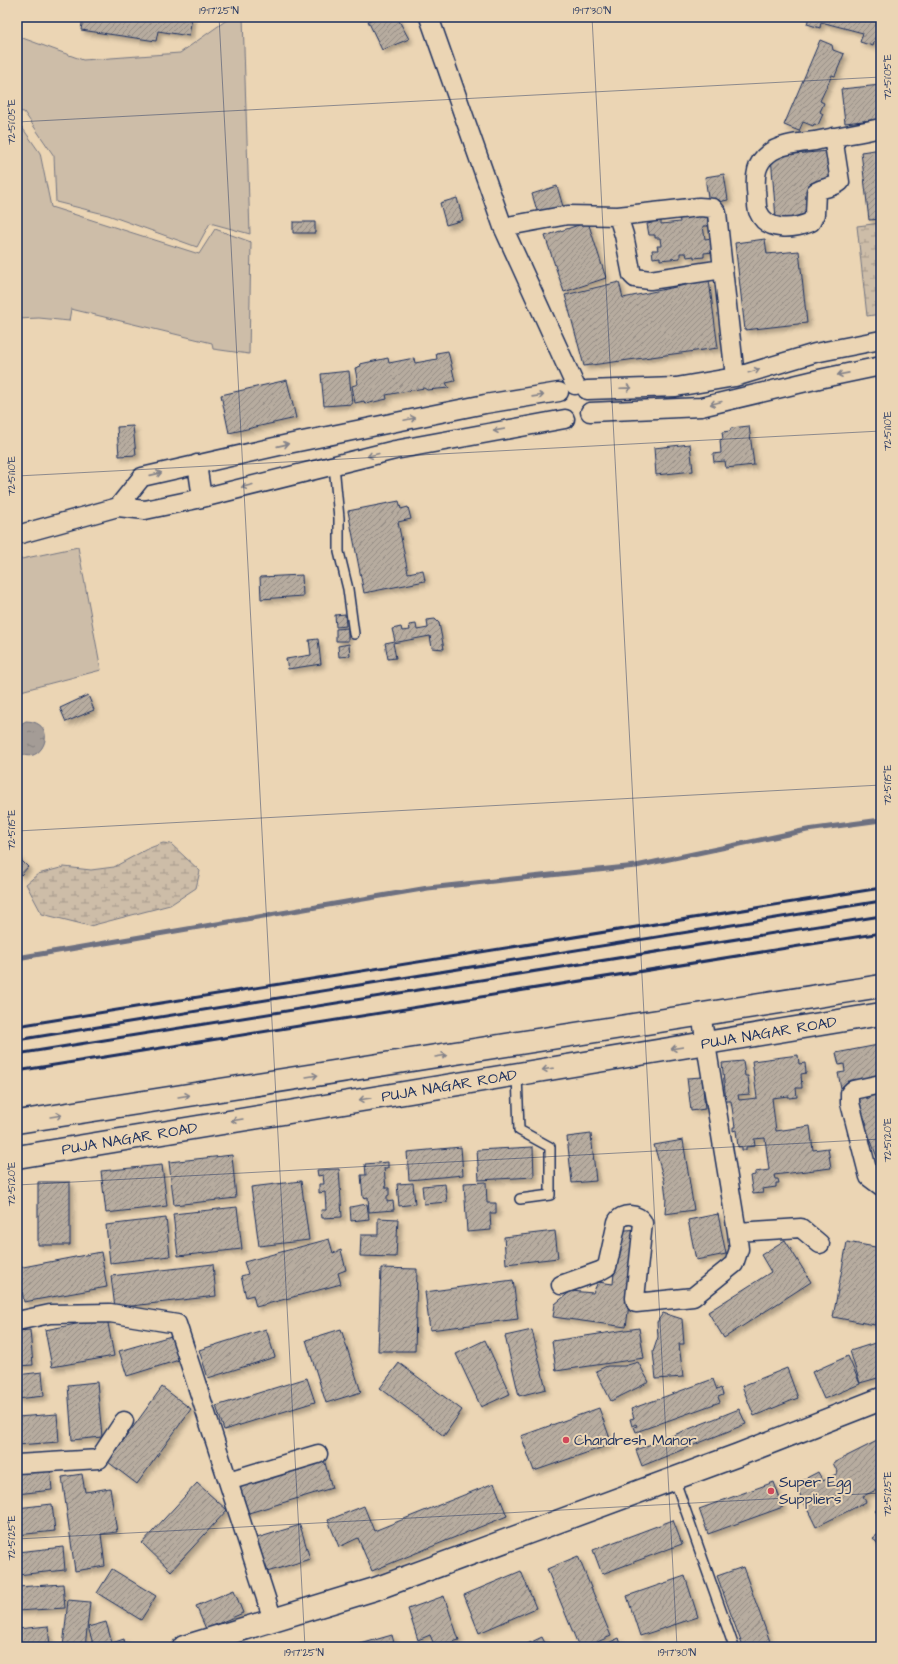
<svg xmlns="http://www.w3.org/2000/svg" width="898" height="1664" viewBox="0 0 898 1664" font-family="'Architects Daughter',sans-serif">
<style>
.green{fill:#cdbda8;stroke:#747683}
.wetland{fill:url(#wetland-marsh);stroke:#747683}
.water{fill:url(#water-ripples);stroke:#6d7080}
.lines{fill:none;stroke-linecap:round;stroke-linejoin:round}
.stream{stroke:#6d7080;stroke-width:5}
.building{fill:url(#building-hatch);stroke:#1b2f5e;filter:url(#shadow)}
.service-casing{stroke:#1b2f5e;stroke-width:12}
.minor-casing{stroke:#1b2f5e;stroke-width:21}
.tertiary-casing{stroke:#1b2f5e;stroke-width:25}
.secondary-casing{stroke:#1b2f5e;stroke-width:25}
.service{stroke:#ebd5b4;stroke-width:9}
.minor{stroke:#ebd5b4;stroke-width:18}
.tertiary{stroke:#ebd5b4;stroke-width:22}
.secondary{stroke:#ebd5b4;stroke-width:22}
.rail{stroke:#1b2f5e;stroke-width:3}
.oneway{stroke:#838289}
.ticks{fill:none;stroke:#1b2f5e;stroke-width:1;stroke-opacity:0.45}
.poi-dot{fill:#d1495b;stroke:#ebd5b4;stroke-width:1.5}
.labels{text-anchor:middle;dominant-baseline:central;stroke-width:4;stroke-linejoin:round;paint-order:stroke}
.street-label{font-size:15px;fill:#1b2f5e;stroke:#ebd5b4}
.poi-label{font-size:15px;fill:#1b2f5e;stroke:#ebd5b4;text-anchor:start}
.neatline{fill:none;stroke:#1b2f5e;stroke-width:1.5}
.ticks-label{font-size:10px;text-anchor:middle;fill:#1b2f5e}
</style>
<defs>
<pattern id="wetland-marsh" width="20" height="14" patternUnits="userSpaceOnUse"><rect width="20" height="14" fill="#cdbda8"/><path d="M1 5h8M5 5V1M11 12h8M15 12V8" fill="none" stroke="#a69a8c"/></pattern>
<pattern id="water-ripples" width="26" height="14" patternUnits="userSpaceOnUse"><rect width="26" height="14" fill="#a49c96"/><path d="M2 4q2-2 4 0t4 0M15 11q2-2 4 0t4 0" fill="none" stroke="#85807e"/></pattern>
<pattern id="building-hatch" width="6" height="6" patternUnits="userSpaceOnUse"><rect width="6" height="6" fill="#b7ac9f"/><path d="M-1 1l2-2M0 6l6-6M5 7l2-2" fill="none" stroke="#948c85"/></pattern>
<filter id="shadow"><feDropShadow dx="3.5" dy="3.5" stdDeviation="2" flood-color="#0004"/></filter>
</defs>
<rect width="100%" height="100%" fill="#ebd5b4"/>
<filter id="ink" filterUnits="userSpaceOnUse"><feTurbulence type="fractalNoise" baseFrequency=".025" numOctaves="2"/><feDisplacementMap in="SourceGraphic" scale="8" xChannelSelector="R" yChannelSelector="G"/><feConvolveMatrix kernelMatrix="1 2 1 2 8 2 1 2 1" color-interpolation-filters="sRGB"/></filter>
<g filter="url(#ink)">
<path class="green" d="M231 17H243L250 234 210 223 197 247 108 215 56 202 54 156 24 112 17 111V36L83 60 180 53Z
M17 123H19L40 153 51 207 199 254 215 229 251 242 249 354 213 349 212 343 71 309 69 321 39 318 17 319Z
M78 547 101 670 17 692V560Z"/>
<path class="wetland" d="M881 223V314L867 316 857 226Z
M163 843 171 844 200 871 196 888 170 905 90 926 42 914 26 884 38 874 64 867 91 870 114 867 147 849Z"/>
<path class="water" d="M26 721C62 722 41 771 17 751V726Z"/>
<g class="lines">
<path class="stream" d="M17 958 428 888 636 866 807 830 881 820"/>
</g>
<path class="building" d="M83 17H192L189 36 158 31 156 41 81 30Z
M377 17H397L409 39 382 50 368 21Z
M809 17H881L873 46 860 42 863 33 821 22 820 28 807 24Z
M820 40 832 45 833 50 844 54 835 76 832 75 820 101 824 103 820 112 823 114 818 125 814 124 813 126 803 122 799 131 784 125Z
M881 85V119L845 123 841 89Z
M881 149V219L869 220 861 152Z
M829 151 830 181 821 184 811 183V214L784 223 776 219 771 156Z
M724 174 728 200 709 204 705 177Z
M557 186 564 210 539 217 532 194Z
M457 198 463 220 446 225 440 203Z
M707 213 708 226H703L705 239 712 238 713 252 704 253V257L694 258V256L687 257 686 253H680V258L660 260V257L653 258 652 250H658L657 246H661L660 238H655V235H649L647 224 652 223V221L661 219V224L680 222 679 216Z
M293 222H315V233H293Z
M588 222 606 278 564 292 545 236Z
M765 239 767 254 799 251 807 323 745 330 735 243Z
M709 280 718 348 584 366 565 295 619 282 623 298Z
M448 351 455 381 446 383 449 388 427 390 424 388 386 395 387 399 365 404 364 401 355 403 352 386 358 384 355 368 361 366 360 364 388 358 389 363 414 358 415 363 437 359 436 353Z
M349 371 352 404 324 406 321 374Z
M287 380 296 418 229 433 221 395Z
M133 426 136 455 119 456 117 427Z
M749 426 754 465 726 468 725 461 714 462 713 454 721 453 720 440 723 439 722 432 730 431 731 428Z
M690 444 693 471 656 475 654 448Z
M399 501 401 509 408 507 411 519 398 522 408 573 423 570 425 581 364 593 348 511Z
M302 575 303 596 261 599 260 577Z
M345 614 346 626 336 627 335 615Z
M435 619 439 623 444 649 432 648 430 636 393 643 396 658 388 659 385 643 395 641 392 629 401 627 402 631 410 630 409 625 416 624 417 630 428 628 427 620Z
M348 628V641H336V629Z
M318 639 321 664 288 669 286 659 311 655 309 640Z
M349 644 350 656 339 657 338 646Z
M88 695 94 710 66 722 60 708Z
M17 856 28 867 21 875 17 871Z
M878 1045 881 1061V1080L841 1088 838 1073 845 1072 844 1064 839 1065 836 1053Z
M798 1055 799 1064 805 1063 806 1073 801 1074 802 1088H796L797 1097 789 1098V1096L772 1098 776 1131 810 1126 813 1150 828 1148 831 1168 774 1175 775 1179H778L779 1183H776V1187L762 1189 763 1193 753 1194 750 1176 755 1175V1172L769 1170 765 1138 754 1139 755 1146 746 1147V1150H742V1147H738L736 1130 733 1131V1127H735L731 1101H726L722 1063 743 1061 745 1076H748L750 1094 738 1095 739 1100 757 1098 752 1061Z
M702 1077 705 1109 691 1111 687 1078Z
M881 1089V1168L865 1125 867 1124 855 1099 866 1095 867 1099 869 1098 868 1094Z
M591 1134 596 1181 572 1183 567 1137Z
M683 1140 694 1210 665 1214 666 1198 664 1180 654 1145Z
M461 1147 463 1175 409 1180 407 1152Z
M533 1147 534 1177 479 1180 477 1150Z
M232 1155 236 1198 174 1205 169 1162Z
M388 1162V1168H384L386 1188H389V1195L387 1196V1202L393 1201 394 1210 369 1212 368 1197 363 1198 361 1175H366L365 1164Z
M162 1165 167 1206 106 1213 101 1171Z
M339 1169 342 1217 322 1218 321 1210H326L325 1192 319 1193V1184H324L323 1175 318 1176 317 1170Z
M301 1181 309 1240 259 1246 251 1187Z
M38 1182H70V1245H38Z
M486 1182 487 1203H496V1213H490L491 1230 467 1232 464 1183Z
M413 1183 415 1204 399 1206 397 1184Z
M445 1184 447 1202 424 1204 422 1186Z
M367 1204 369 1219 351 1221 350 1207Z
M237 1207 242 1249 178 1256 173 1214Z
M718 1214 726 1254 696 1260 688 1220Z
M166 1218 170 1256 110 1263 106 1225Z
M378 1218 398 1219 396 1257 360 1256 361 1235H378Z
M639 1229 626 1327 553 1317 555 1304 571 1291 593 1293 598 1282 613 1284 617 1238 626 1230Z
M555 1231 558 1258 506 1264 504 1237Z
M329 1239 333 1253 341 1250 346 1270 338 1273 341 1284 256 1307 253 1295 246 1297 241 1276 248 1274 244 1262Z
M785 1240 811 1282 724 1338 708 1312 771 1272 761 1255Z
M847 1242 881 1248V1296L875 1325 833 1317Z
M101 1252 107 1287 24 1302 18 1268Z
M213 1264 216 1296 115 1308 111 1276Z
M381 1268 417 1269 415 1351H378Z
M513 1280 518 1319 430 1330 425 1292Z
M663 1313 682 1319 684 1344H679L683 1377 656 1379 653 1352 658 1337 657 1322Z
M107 1318 114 1356 52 1367 45 1330Z
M639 1328 644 1358 556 1371 552 1341Z
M266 1329 275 1357 208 1378 199 1350Z
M341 1329 361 1392 326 1403 306 1340Z
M30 1330 33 1365 17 1366V1331Z
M532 1330 546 1389 519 1396 505 1336Z
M171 1336 179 1360 127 1376 119 1351Z
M485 1340 510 1394 481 1407 456 1354Z
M878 1342 881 1353V1377L860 1383 850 1351Z
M848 1356 860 1384 824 1399 812 1372Z
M638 1362 649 1382 611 1401 596 1371 607 1366H624Z
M399 1363 462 1410 444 1436 380 1388Z
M787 1368 798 1398 754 1416 742 1386Z
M42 1372 44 1396 17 1399V1375Z
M307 1378 315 1402 224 1430 216 1406Z
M713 1379 717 1390 721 1388 723 1395 718 1397 720 1402 636 1432 634 1427 637 1426 636 1424 632 1426 630 1419 634 1418 631 1409Z
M97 1382 102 1437 72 1440 68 1385Z
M162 1387 191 1409 137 1484 108 1462Z
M599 1408 612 1444 534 1471 521 1436Z
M739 1409 746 1424 642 1466 636 1450Z
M57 1414 59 1442 17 1445V1417Z
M881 1439V1488L863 1496 866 1502 816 1527 795 1484 818 1472 823 1481 838 1473 833 1463Z
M323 1456 332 1488 242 1515 233 1483Z
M50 1469 52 1490 17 1494V1472Z
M82 1474 85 1492 110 1488 117 1532 101 1534 105 1566 75 1571 62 1477Z
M774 1482 783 1507 708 1534 699 1509Z
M197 1483 227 1510 171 1571 142 1543Z
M494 1483 507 1516 372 1571 358 1538 339 1547 328 1520 364 1506 374 1531Z
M52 1504 55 1531 17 1535V1508Z
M881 1506V1518L875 1511Z
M673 1520 682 1544 602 1574 593 1550Z
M300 1525 310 1559 267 1572 257 1538Z
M881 1532V1548L873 1538Z
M63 1547 65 1570 17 1575V1552Z
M578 1556 611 1636 586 1647H579L547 1569Z
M743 1567 772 1647H743L717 1576Z
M112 1569 156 1596 141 1620 97 1593Z
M521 1571 536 1608 479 1633 464 1595Z
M685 1576 698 1617 640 1636 627 1596Z
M63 1584 65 1608 17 1611V1587Z
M234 1590 243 1613 206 1629 196 1606Z
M444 1596 459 1640 435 1647 430 1635 418 1640 408 1609Z
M68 1600 90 1602 85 1647H63Z
M106 1622 112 1643 124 1639 126 1647H94L88 1627Z
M48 1626 50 1647H17V1629Z
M392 1635 395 1647H357V1645Z
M542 1637 547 1647H521Z
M619 1638 622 1647H599Z"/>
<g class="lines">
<defs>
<path id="service" d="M334 465 339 518V552L348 589 354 634
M517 1074 519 1130 550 1147V1195L520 1199
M674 1478 734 1647"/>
<path id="minor" d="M429 17 503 227 575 385
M833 137 840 182C833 188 824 187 816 192L815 214 811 222C794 229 767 233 758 211 756 205 757 196 756 190 755 176 756 163 768 154 780 144 800 143 815 141 837 136 859 133 881 128
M618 216 624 235 632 275 635 278 650 280 723 269 735 377
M503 227 568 215 618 216 699 207 713 208 717 213 723 269
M587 390 676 387 735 377 815 353 881 340
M590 412 701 407 819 379 881 366
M197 464 202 498
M118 507 142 477 288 444 485 404 559 392
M17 535 118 507 145 510 202 498 395 450 565 419
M881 1084 853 1090 850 1093V1103L869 1177 881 1186
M737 1232 801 1228 820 1244
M561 1285 600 1271 607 1267 617 1222C621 1212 639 1213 643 1223L635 1298 636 1303 693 1297 734 1264 739 1249 737 1232 701 1014
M17 1321 50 1314 110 1313 177 1324 273 1620
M17 1464 99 1459 124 1421
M228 1481 318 1454"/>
<g id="tertiary">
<path d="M17 1122 881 986"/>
<path id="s1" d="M17 1157 881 1014"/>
</g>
<path id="secondary" d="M184 1647 375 1589 738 1455 881 1399"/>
</defs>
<use href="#service" class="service-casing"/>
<use href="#minor" class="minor-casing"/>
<use href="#tertiary" class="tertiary-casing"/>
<use href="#secondary" class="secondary-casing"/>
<use href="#service" class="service"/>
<use href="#minor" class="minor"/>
<use href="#tertiary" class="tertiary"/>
<use href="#secondary" class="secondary"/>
<path class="rail" d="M17 1026 881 888
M17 1040 881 901
M17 1054 881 916
M17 1071 881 933"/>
</g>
<defs><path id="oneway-shaft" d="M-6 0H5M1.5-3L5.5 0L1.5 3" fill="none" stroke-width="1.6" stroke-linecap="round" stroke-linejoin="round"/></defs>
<g class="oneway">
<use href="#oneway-shaft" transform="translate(754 371) rotate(-17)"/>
<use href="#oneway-shaft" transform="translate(843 374) rotate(169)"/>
<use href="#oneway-shaft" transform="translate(626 388) rotate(-2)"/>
<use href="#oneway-shaft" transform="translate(538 396) rotate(-8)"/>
<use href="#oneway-shaft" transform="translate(716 403) rotate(166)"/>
<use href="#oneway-shaft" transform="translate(410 419) rotate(-12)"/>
<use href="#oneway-shaft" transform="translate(499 430) rotate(170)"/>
<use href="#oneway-shaft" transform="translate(283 445) rotate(-13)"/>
<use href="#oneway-shaft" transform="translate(373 455) rotate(166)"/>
<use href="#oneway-shaft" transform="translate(156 474) rotate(-13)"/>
<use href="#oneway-shaft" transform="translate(247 486) rotate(166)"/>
<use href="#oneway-shaft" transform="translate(677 1048) rotate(171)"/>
<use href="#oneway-shaft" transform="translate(441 1056) rotate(-9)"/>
<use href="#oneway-shaft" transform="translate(548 1069) rotate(171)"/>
<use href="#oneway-shaft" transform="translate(312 1076) rotate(-9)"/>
<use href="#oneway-shaft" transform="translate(184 1096) rotate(-9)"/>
<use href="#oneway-shaft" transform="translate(365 1099) rotate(171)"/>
<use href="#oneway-shaft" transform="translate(56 1116) rotate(-9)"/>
<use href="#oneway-shaft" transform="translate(237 1120) rotate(171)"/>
</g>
</g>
<path class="ticks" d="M219 17 305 1647M592 17 677 1647M17 122 881 77M17 476 881 431M17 831 881 785M17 1185 881 1139M17 1539 881 1493"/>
<g class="poi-dot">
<circle cx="566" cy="1440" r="4"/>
<circle cx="771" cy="1491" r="4"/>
</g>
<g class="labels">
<g class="street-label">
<text stroke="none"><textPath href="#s1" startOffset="762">PUJA NAGAR ROAD</textPath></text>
<text stroke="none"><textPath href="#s1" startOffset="438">PUJA NAGAR ROAD</textPath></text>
<text stroke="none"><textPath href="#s1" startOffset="114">PUJA NAGAR ROAD</textPath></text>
</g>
<g class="poi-label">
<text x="574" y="1440">Chandresh Manor</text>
<text x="779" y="1482">Super Egg<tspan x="779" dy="17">Suppliers</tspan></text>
</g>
</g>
<rect width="898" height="1664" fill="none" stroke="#ebd5b4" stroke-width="44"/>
<rect x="22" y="22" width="854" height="1620" class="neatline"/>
<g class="ticks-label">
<text x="219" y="14">19°17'25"N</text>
<text x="592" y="14">19°17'30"N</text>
<text transform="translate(887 77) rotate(-90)" y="4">72°51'05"E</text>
<text transform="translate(11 122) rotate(-90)" y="4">72°51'05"E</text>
<text transform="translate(887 431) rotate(-90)" y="4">72°51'10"E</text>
<text transform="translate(11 476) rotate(-90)" y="4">72°51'10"E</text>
<text transform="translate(887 785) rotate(-90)" y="4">72°51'15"E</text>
<text transform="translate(11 830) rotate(-90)" y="4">72°51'15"E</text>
<text transform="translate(887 1140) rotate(-90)" y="4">72°51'20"E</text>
<text transform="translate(11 1184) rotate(-90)" y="4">72°51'20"E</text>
<text transform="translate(887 1494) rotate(-90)" y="4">72°51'25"E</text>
<text transform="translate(11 1538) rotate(-90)" y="4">72°51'25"E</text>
<text x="304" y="1656">19°17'25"N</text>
<text x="677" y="1656">19°17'30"N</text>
</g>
</svg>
